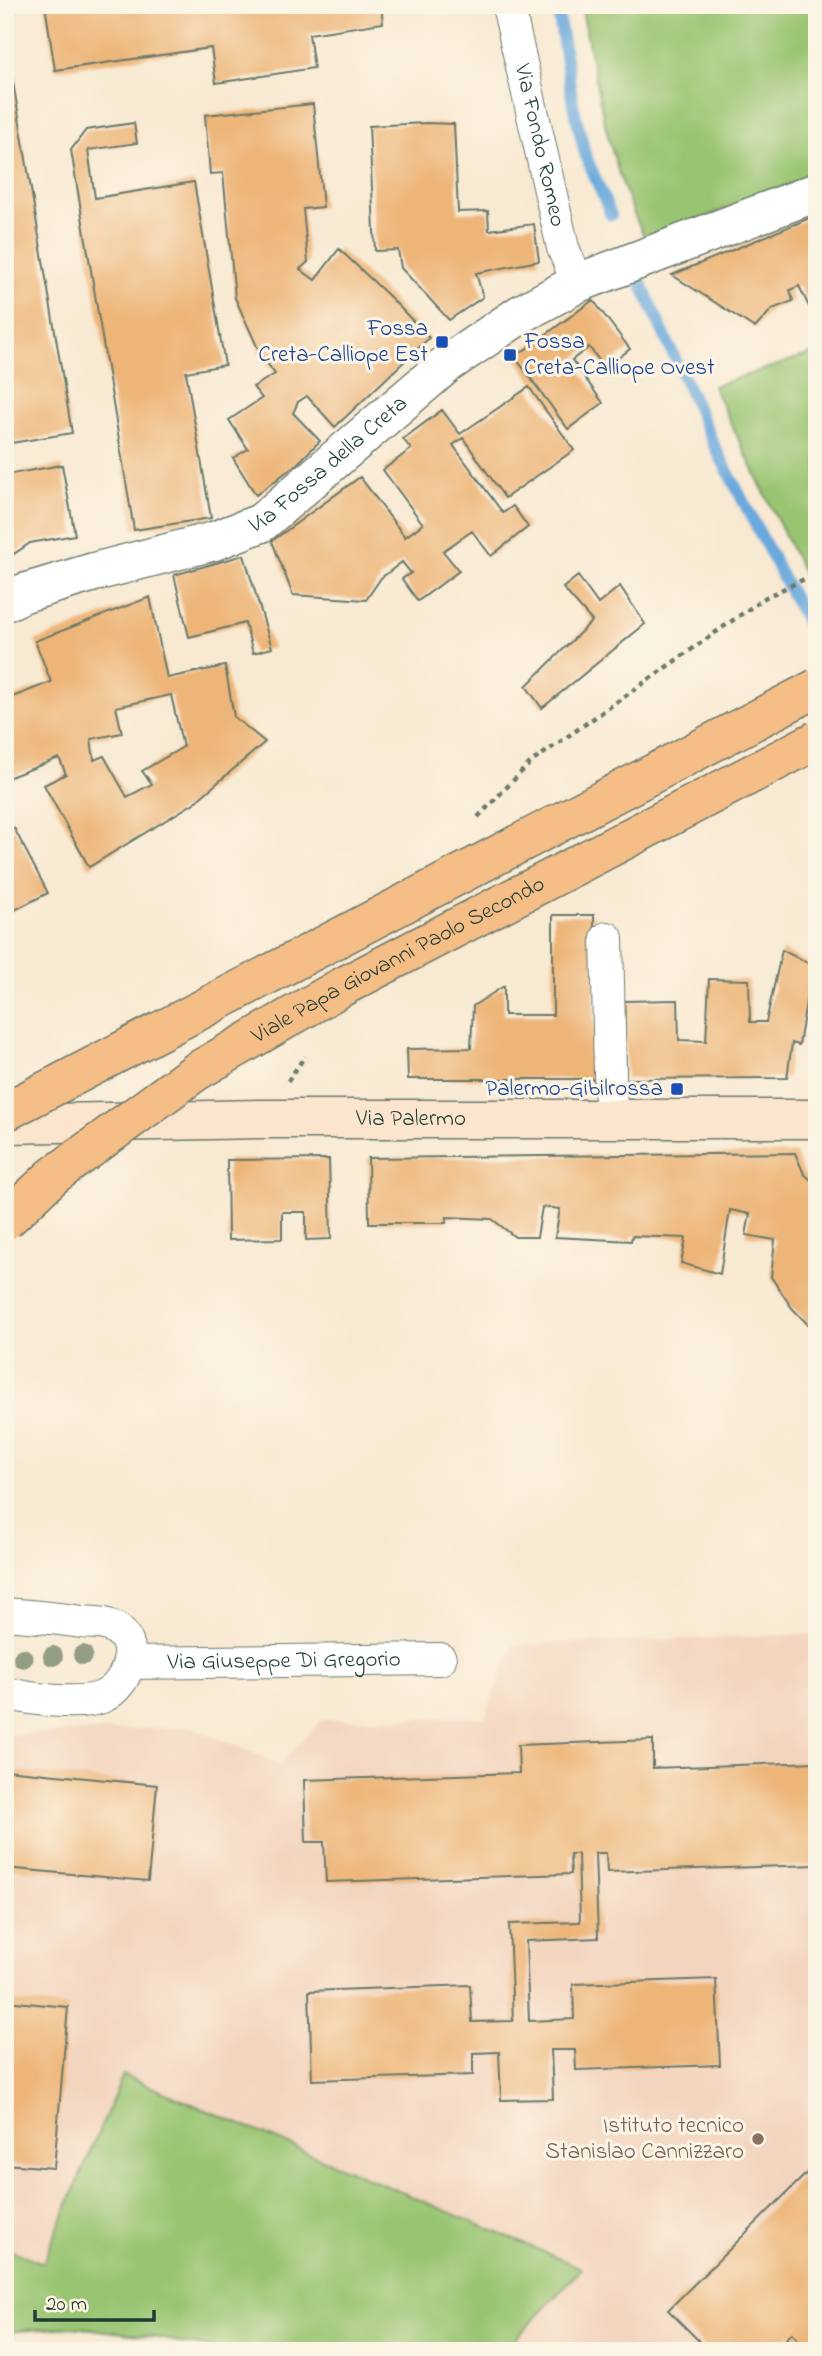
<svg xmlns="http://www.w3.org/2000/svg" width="822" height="2356" viewBox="0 0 822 2356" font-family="'Indie Flower',sans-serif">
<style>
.built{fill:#f3d4be}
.green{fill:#99c471;stroke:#5c8052;stroke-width:2}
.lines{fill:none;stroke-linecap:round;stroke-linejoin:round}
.stream{stroke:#6aa9dd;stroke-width:12}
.building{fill:#edb578;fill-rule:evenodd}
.minor-casing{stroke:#6b796b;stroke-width:34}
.tertiary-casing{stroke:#6b796b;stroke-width:41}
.secondary-casing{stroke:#6b796b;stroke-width:41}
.path{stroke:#6b796b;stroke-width:4.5;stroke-dasharray:5 5;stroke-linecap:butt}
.minor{stroke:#fff;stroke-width:32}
.tertiary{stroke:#fff;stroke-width:38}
.secondary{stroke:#fbe5cf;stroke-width:38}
.primary-bridge-casing{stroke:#6b796b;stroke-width:41;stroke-linecap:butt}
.primary-bridge{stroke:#f6be87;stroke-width:38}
.tree{fill:#929d83}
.transit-dot{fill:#1a4fb4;stroke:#fcf5e5;stroke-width:2.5}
.education-dot{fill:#8d6e63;stroke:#fcf5e5;stroke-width:2.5}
.labels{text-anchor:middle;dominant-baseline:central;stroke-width:6;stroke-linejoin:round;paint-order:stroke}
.street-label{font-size:23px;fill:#1f3d34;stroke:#fcf5e5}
.transit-label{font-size:23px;fill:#164399;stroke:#fcf5e5;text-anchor:end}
.education-label{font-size:23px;fill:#785e54;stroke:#fcf5e5;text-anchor:end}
</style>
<rect width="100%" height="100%" fill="#fcf5e5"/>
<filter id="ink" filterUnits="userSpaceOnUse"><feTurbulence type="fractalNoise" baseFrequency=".0143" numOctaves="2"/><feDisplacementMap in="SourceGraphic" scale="14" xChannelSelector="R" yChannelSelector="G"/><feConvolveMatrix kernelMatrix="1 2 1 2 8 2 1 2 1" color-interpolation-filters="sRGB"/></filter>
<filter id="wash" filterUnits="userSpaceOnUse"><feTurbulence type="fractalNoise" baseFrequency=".00686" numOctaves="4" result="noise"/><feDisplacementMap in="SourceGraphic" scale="28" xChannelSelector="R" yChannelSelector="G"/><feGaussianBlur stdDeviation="1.57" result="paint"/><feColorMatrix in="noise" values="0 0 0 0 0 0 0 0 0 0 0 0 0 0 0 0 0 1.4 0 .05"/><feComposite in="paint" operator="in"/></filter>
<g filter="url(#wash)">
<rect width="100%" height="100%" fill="#f8e9d2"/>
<path class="built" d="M817 1634V2351H504L582 2268 123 2075 43 2263 5 2248V1735L191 1727 279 1764 322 1720 485 1717 513 1645Z"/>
<path class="green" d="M581 5H817V174L646 240C608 164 597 87 581 5Z
M817 352V602L713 386Z
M123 2075 180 2099 582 2268 504 2351H224L148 2336 72 2327 16 2331 5 2335V2248L43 2263Z"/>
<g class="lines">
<path class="stream" d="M557 5 573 104 585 154 611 215
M641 283 714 445 817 643"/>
</g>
<g id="blocks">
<path class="building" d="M45 5H381L383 23 309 34 314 68 216 83 211 48 55 70Z
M11 70 72 433 5 444V71Z
M313 104 323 207 303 209 308 262 300 269 315 280 339 249 390 297 429 338 335 427 307 396 298 402 293 413 320 441 297 464 256 495 233 458 248 449 229 420 262 398 253 387 275 374 261 355 235 298 223 173 210 174 205 115Z
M134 123 137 143 88 150 95 198 194 182 225 365 186 372 211 518 134 530 71 150 86 130Z
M425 123 454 124 458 212 488 211 489 230 534 224 539 261 476 273 483 297 449 320 401 268 398 250 375 251 369 126Z
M817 215V323L799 286 790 290 793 301 772 309 755 328 672 275Z
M593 300 630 349 605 368 589 347 572 360 603 403 568 429 515 357Z
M529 387 574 450 505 498 463 438 453 445 503 513 513 506 528 527 491 556 472 531 443 551 459 571 418 601 402 579 411 573 402 562 381 578 366 600 293 595 272 541 360 477 405 537 423 524 383 470 411 449 403 439 442 410 460 434Z
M62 465 75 535 30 543 5 560V475Z
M244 555 272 648 253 653 245 623 189 637 174 575Z
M578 576 598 604 620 586 645 624 542 708 526 686 592 621 563 588Z
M150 597 167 678 225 666 234 717 265 742 194 803 89 867 44 785 66 774 59 758 5 779V700L51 682 35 641ZM171 695 183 747 142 771 152 784 127 797 104 756 94 760 91 739 122 733 116 707Z
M14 828 48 893 5 915V832Z
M553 915H594L595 1079H408L407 1049 471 1048 473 1006 504 986V1015H553Z
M782 950 812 965 799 1045 792 1043 787 1078 626 1079 624 1001 678 1000 679 1040 706 1041 709 979 749 980 750 1022H766Z
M795 1153 804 1174 817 1185V1334L792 1308 771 1277 775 1240 746 1235 750 1214 730 1210 720 1274 681 1263 686 1238 632 1236 631 1241 555 1237 560 1209 542 1207 537 1237H515L492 1219 447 1217 446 1223H369L368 1158Z
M329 1159 331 1239 306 1240V1212H282V1239L228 1240 227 1160Z
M653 1740V1768L817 1762V1865L607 1872 606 1853H595L598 1938 526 1941 529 2021 574 2019 573 1984 716 1979 720 2065 576 2070 575 2050H551L553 2099 501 2100 499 2052 473 2053V2075L312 2080 309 1991 470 1985 472 2022 513 2021 509 1924 580 1922 578 1854H570L571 1874 326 1882 324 1842H306L304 1780 519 1773 518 1745Z
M5 1770 157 1785 148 1881 5 1868Z
M5 2001 68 2007 54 2168 5 2164Z
M817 2163V2351H804L806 2348 792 2333 774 2351H709L668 2310Z"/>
</g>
</g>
<g filter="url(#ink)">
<use href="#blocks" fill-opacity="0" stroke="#6b796b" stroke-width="2"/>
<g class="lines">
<defs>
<g id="minor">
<path id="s1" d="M508 5 563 248 578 283"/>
<path d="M607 938 611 1118"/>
<path d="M5 1614C31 1616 56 1618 81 1622 89 1623 100 1622 108 1625 143 1637 131 1684 102 1697 79 1706 29 1699 5 1693"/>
<path id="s2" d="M130 1663 440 1659"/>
</g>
<g id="tertiary">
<path id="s3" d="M5 602 24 593 94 572 214 541 261 523 448 363 521 314 578 283 817 192"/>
</g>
<g id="secondary">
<path id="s4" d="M5 1124 261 1119H817"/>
</g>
</defs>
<use href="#minor" class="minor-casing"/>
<use href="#tertiary" class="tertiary-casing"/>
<use href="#secondary" class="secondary-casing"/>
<path class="path" d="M478 817 530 763 766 597 813 575
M288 1081 305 1056"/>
<use href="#minor" class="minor"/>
<use href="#tertiary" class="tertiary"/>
<use href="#secondary" class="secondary"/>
<defs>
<g id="primary-bridge">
<path d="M5 1112 817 688"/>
<path id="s5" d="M5 1221 53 1176 197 1071 340 988 817 740"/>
</g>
</defs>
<use href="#primary-bridge" class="primary-bridge-casing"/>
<use href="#primary-bridge" class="primary-bridge"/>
</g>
<g class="tree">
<circle cx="83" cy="1655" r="10"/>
<circle cx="53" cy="1656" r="10"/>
<circle cx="23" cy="1658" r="10"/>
</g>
</g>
<g class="transit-dot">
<rect x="435" y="335" width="14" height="14" rx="3.5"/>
<rect x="503" y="348" width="14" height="14" rx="3.5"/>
<rect x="670" y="1082" width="14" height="14" rx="3.5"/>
</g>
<circle class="education-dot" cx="758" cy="2139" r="7"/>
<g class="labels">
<g class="street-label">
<text stroke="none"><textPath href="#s1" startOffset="144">Via Fondo Romeo</textPath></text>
<text stroke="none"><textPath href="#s3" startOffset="357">Via Fossa della Creta</textPath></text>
<text stroke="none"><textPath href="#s5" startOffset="474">Viale Papa Giovanni Paolo Secondo</textPath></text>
<text stroke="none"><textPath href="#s4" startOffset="406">Via Palermo</textPath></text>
<text stroke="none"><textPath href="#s2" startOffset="154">Via Giuseppe Di Gregorio</textPath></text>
</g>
<g class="transit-label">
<text x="428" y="329">Fossa<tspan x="428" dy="26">Creta-Calliope Est</tspan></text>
<text x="524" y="342" text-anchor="start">Fossa<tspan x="524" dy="26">Creta-Calliope Ovest</tspan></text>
<text x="663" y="1089">Palermo-Gibilrossa</text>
</g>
<g class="education-label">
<text x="744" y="2126">Istituto tecnico<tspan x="744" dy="26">Stanislao Cannizzaro</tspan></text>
</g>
</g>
<rect width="822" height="2356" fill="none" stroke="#fcf5e5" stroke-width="28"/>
<path d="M35 2310v10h119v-10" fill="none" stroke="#1f3d34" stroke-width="3.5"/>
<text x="46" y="2310" font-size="21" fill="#1f3d34" stroke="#fcf5e5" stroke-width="5" paint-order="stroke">20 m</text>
</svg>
